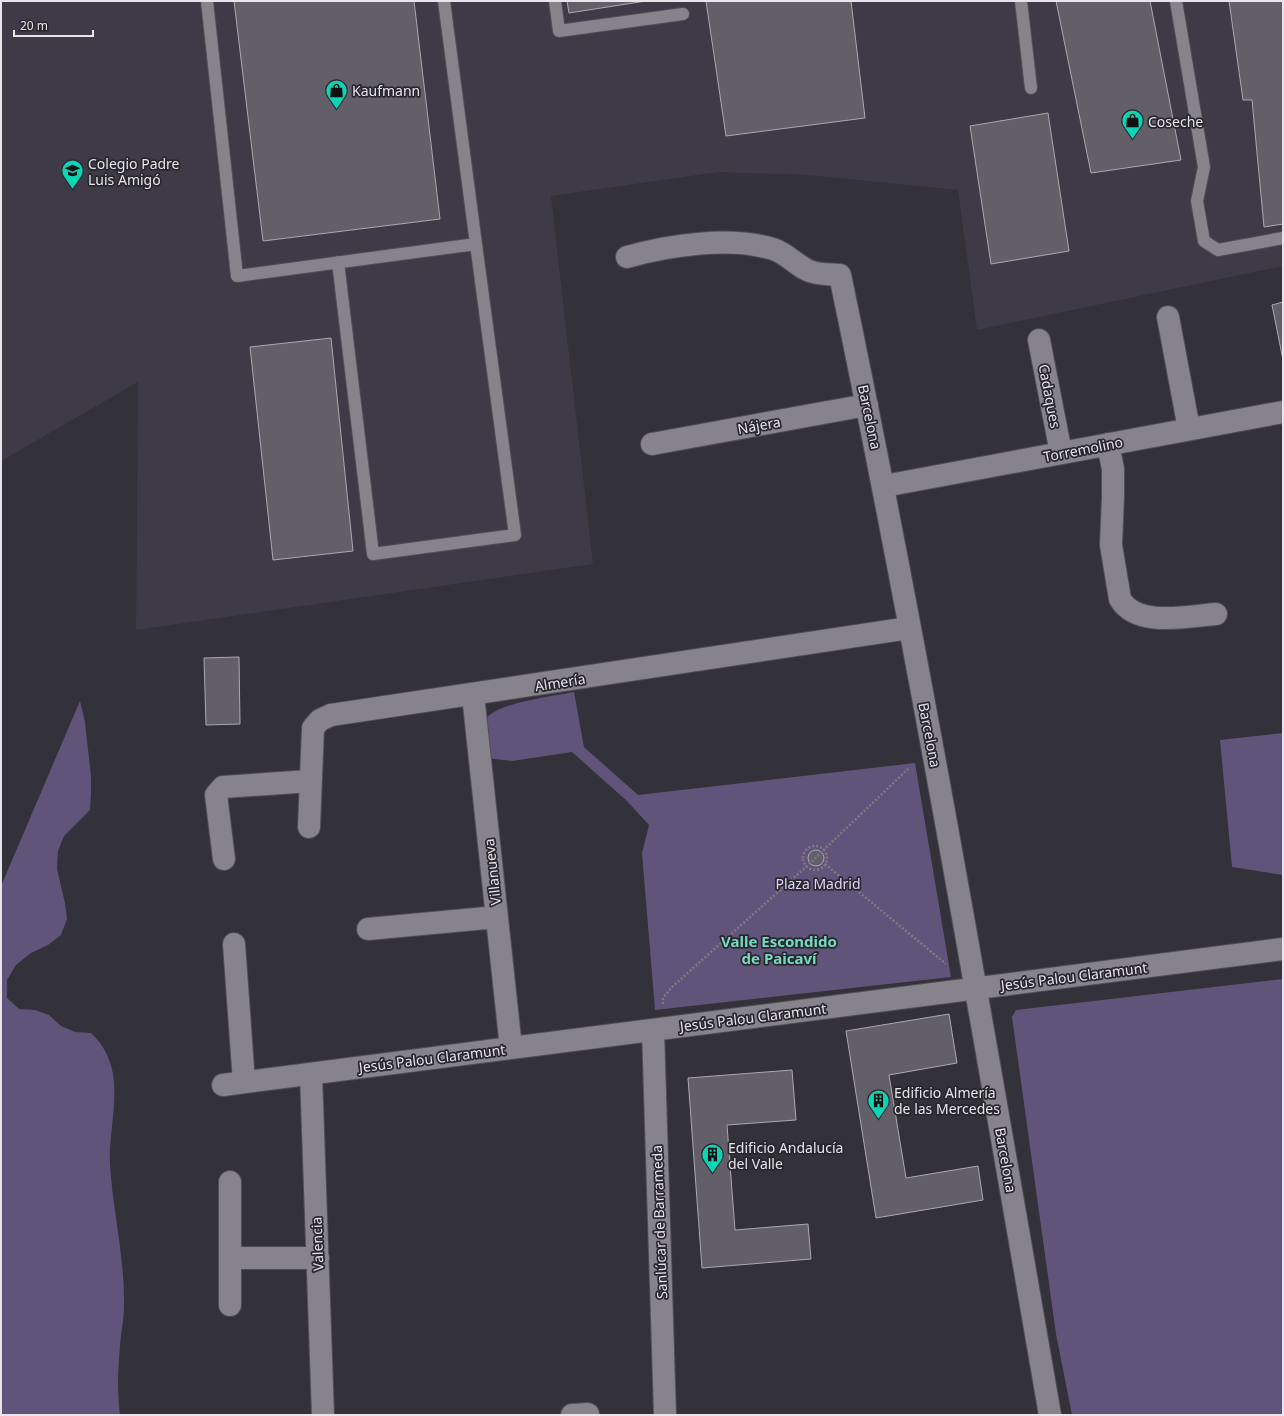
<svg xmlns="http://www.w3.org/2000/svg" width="1284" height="1416" viewBox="0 0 1284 1416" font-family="'Noto Sans',sans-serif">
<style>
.built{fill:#3e3a47}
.green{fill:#61547a}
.building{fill:#625f68;stroke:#aba8b1}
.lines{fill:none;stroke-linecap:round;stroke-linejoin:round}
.lane-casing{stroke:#504e55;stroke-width:14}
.street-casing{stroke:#504e55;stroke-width:24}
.path{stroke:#7c7a81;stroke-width:2.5;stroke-dasharray:2 2;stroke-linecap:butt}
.lane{stroke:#86838c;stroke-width:12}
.street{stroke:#86838c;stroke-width:22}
.labels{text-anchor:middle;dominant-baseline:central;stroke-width:3.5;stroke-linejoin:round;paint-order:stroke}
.poi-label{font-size:14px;fill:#e7e5ea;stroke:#29272e;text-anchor:start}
.street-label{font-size:14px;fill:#e7e5ea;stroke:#29272e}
.park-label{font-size:14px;fill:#e0d3fc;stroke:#29272e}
.neighbourhood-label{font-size:15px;font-weight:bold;fill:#76d9c2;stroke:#29272e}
</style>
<rect width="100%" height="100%" fill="#333139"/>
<path class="built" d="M1 1H1283V266L977 330 958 190 808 175 719 172 551 196 593 564 136 630 138 382 1 461Z"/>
<path class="green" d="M574 692 584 747 638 795 915 763 951 977 655 1010 642 853 649 825 627 801 572 752 512 761 486 758C485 748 482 731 485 721 492 703 555 696 574 692Z
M80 701 85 722 91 776V793L90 810 64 836 58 851 57 869 65 903 67 919 61 935 48 945 31 953 16 965 7 980V998L19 1009 35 1010 49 1015 61 1026 75 1032 91 1033C130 1070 108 1118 110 1165 113 1212 125 1259 124 1306 124 1320 121 1332 120 1346 118 1369 117 1391 120 1415H1V886Z
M1283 733V875L1232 867 1220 740Z
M1283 979V1415H1072L1056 1334 1012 1017 1016 1010Z"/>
<path class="building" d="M234 1H414L440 219 263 241Z
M567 1H646L569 13Z
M706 1H851L865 118 726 136Z
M1056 1H1150L1181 160 1091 173Z
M1229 1H1283V224L1264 227 1252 100H1243Z
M1048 113 1069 251 991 264 970 126Z
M1283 302V360L1272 305Z
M331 338 353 551 273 560 250 347Z
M239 657 240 724 206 725 204 658Z
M808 858a8 8 0 1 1 16 0a8 8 0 1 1-16 0Z
M949 1014 957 1063 889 1075 906 1178 978 1166 983 1200 876 1218 846 1031Z
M792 1070 796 1120 727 1125 735 1230 808 1224 811 1259 702 1268 688 1078Z"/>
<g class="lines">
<defs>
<path id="lane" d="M207 1 237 276 476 244 444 1
M555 1 559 31 683 14
M1021 1 1031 88
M1176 1 1204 167 1197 201 1204 241 1218 250 1283 238
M338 262 373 554 515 535 476 244"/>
<path id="street" d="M627 257C670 245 730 236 773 249 786 253 795 264 807 270 817 275 829 274 840 275 919 653 984 1034 1050 1415
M1168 317 1189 429
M1039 340 1061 453
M652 444 867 405
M1108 444 1113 469V496L1111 545 1120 599C1137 628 1188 616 1216 614
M884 486 1283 412
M473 695 511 1048
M309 827 313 728 320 720 331 715 909 628
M224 859 216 795 223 787 310 781
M368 929 497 917
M234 944 244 1082
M653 1030 665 1415
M311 1074 323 1415
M223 1085 1283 949
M231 1258H318
M230 1305V1182
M572 1415 588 1414"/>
</defs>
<use href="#lane" class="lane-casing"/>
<use href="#street" class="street-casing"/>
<path class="path" d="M803 858a12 12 0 1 1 24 0a12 12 0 1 1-24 0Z
M825 864 946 964
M663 1004V998L672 987 807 866 910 767"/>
<use href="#lane" class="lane"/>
<use href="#street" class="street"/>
</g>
<defs>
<symbol id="shop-pin" viewBox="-11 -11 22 30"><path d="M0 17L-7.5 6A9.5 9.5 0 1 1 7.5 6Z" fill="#0ad5b5" stroke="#29272e"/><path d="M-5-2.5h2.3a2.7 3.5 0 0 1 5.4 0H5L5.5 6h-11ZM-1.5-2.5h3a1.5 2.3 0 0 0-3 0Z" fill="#111"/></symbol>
<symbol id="school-pin" viewBox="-11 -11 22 30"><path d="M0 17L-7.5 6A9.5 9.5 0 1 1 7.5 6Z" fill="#0ad5b5" stroke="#29272e"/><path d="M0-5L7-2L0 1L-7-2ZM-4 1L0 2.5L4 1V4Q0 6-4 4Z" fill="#111"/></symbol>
<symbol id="building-pin" viewBox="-11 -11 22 30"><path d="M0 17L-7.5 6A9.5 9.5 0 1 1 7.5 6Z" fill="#0ad5b5" stroke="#29272e"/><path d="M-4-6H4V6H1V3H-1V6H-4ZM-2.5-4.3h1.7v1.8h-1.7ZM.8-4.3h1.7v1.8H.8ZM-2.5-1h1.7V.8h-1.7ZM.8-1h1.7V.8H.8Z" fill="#111"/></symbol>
</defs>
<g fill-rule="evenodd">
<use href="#shop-pin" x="324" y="78" width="25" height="34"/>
<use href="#shop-pin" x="1120" y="108" width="25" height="34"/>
<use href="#school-pin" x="60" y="158" width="25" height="34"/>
<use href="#building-pin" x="866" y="1088" width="25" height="34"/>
<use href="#building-pin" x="700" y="1142" width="25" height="34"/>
</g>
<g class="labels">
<g class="poi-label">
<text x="352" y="90">Kaufmann</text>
<text x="1148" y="121">Coseche</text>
<text x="88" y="163">Colegio Padre<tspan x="88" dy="16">Luis Amigó</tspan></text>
<text x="894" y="1092">Edificio Almería<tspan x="894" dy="16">de las Mercedes</tspan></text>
<text x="728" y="1147">Edificio Andalucía<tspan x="728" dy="16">del Valle</tspan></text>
</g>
<g class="street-label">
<text transform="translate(1050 396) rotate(79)">Cadaques</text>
<text transform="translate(870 417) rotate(78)">Barcelona</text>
<text transform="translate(759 425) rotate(-10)">Nájera</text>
<text transform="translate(1083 449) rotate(-11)">Torremolino</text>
<text transform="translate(560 682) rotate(-9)">Almería</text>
<text transform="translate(930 735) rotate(79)">Barcelona</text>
<text transform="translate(492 872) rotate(-96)">Villanueva</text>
<text transform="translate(1074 976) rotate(-7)">Jesús Palou Claramunt</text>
<text transform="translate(753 1017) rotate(-7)">Jesús Palou Claramunt</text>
<text transform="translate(432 1058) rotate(-7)">Jesús Palou Claramunt</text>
<text transform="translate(1006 1160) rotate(80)">Barcelona</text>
<text transform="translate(659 1222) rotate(-92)">Sanlúcar de Barrameda</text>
<text transform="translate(317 1244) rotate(-92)">Valencia</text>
</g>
<g class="park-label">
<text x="818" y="883">Plaza Madrid</text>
</g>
<g class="neighbourhood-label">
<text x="779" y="941">Valle Escondido<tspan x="779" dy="17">de Paicaví</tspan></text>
</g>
</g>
<rect width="1284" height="1416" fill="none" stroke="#e7e5ea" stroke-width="4"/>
<path d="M14 30v6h79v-6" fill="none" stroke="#e7e5ea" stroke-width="2"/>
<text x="20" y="30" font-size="12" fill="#e7e5ea" stroke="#29272e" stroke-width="3" paint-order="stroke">20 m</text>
</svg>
